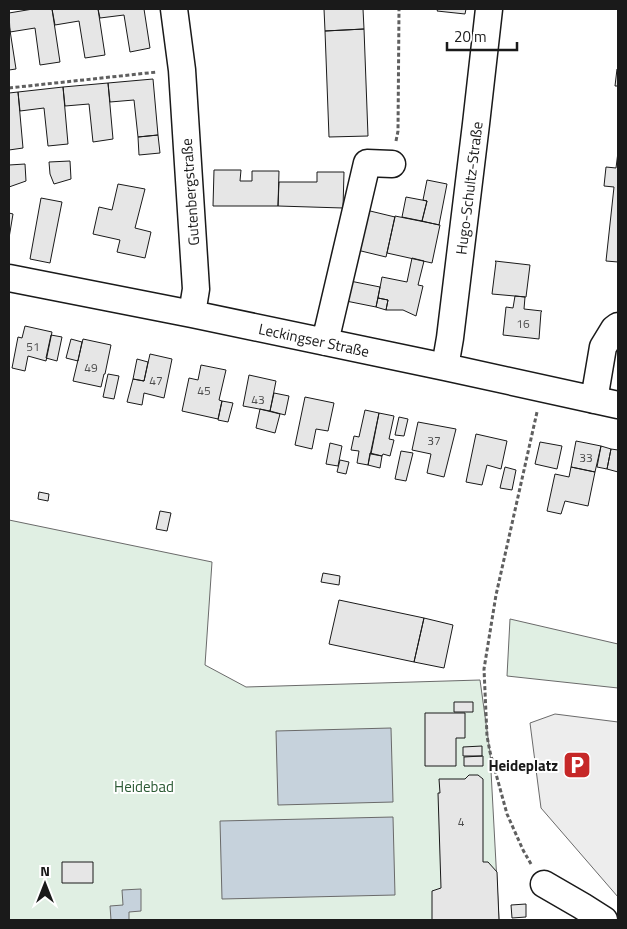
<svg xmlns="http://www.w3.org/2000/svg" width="627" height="929" viewBox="0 0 627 929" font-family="'Titillium Web',sans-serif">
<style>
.green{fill:#e0efe3;stroke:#6a6a6a}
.parking{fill:#ededed;stroke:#6a6a6a}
.water{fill:#c6d2dc;stroke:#6a6a6a}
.building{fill:#e6e6e6;stroke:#1a1a1a}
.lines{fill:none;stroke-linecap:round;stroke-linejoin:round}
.minor-casing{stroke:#1a1a1a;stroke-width:29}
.path{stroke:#5f5f5f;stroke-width:3;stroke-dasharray:4 2.5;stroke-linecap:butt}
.minor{stroke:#fff;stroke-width:26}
.labels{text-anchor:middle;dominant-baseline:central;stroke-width:4;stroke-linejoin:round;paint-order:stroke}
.number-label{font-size:12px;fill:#4d4d4d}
.street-label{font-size:15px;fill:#1a1a1a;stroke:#fff}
.poi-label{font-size:15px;font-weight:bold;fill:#1a1a1a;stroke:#fff;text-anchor:end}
.park-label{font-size:15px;fill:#2b5a34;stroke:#fff}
</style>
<rect width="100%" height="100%" fill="#fff"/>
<path class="green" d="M9 520 212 562 205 665 246 687 480 680 490 752 499 920H9Z
M510 619 618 644V688L507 676Z"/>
<path class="parking" d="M555 714 618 722V897L541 808 530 723Z"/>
<path class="water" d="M391 728 393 802 278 805 276 731Z
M393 817 395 895 222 899 220 821Z
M141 889V911L129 912V920H111L110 906 123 905 122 890Z"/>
<path class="building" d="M33 9H52L60 62 40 65 35 28 10 32 9 13Z
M52 9H98L105 55 85 58 79 21 55 25Z
M98 9H144L150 48 130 52 124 15 100 18Z
M324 9H363L364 29 325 31Z
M438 9H466L465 14 437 11Z
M9 24 16 69 9 70Z
M364 29 368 136 329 137 325 31Z
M617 69H618V86H615Z
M153 79 158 135 138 137 134 100 110 102 108 83Z
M108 83 113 139 93 142 89 104 65 106 63 87Z
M63 87 68 144 48 146 44 108 20 111 18 92Z
M18 92 23 148 9 150V93Z
M158 135 160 153 139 155 138 137Z
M618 152V262L606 261 614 187 604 186 606 167 616 168Z
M70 161 71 179 54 184 50 174 49 162Z
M25 164 26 181 9 187V165Z
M214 170H241L240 181H252V171H279L278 206H213Z
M317 172H344L343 208 278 206 279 182H317Z
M427 180 447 184 439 225 422 221 427 201 423 200Z
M118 184 145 189 135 228 151 232 145 258 117 252 120 240 93 234 99 207 112 210Z
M406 197 427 201 422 221 402 217Z
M41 198 62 202 50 263 30 259Z
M366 210 395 217 386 257 357 250Z
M9 213 13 214 9 238Z
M395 216 440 225 432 263 387 253Z
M412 258 424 261 418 285 423 286 416 316 403 310H386L388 300 378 298 382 277 407 282Z
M495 261 530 265 526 297 492 294 496 262Z
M350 281 380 287 376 307 346 301Z
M515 296 525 297 524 309 542 311 541 312 539 339 503 335 506 307 513 308Z
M378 298 388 300 386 310 376 307Z
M25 326 52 332 46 361 28 356 25 371 12 368 18 337 22 338Z
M51 335 62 337 57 361 46 358Z
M71 339 82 342 78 361 66 358Z
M83 339 111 345 105 374H104L101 387 73 381Z
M150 354 172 359 164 398 144 393 142 405 127 402 133 379 144 381Z
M137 359 148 362 144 381 133 379Z
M201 365 226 370 219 400 222 401 218 419 182 411 189 378 198 380Z
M108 374 119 376 114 399 103 397Z
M249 375 276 381 270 411 243 406Z
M274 393 289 396 285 415 270 411Z
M305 397 334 403 328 431 316 429 312 449 295 445Z
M222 401 233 403 228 422 218 420Z
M260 409 280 414 275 433 256 428Z
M365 410 379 413 368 465 357 463 359 451 351 450 354 436 359 437Z
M379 413 394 416 389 439 394 440 390 456 383 454 382 456 371 454Z
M399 417 408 419 404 436 395 435Z
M418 422 456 429 444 477 427 473 431 454 412 450Z
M476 434 507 441 501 469 487 465 482 485 466 482Z
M576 441 601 446 595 472 571 467Z
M540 442 562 446 557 469 535 464Z
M330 443 342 446 338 466 326 464Z
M601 446 611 449 607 469 597 467Z
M611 449 618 450V472L607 469Z
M401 451 413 453 406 481 395 479Z
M370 453 382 456 380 468 368 465Z
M340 460 349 462 346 474 337 472Z
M505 467 516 470 512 490 500 488Z
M571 467 595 472 588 506 565 501 561 514 547 511 555 474 569 477Z
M39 492 49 494 48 501 38 499Z
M160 511 171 513 167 531 156 529Z
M323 573 340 576 339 585 321 582Z
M339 600 424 618 414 662 329 644Z
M424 618 453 625 444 668 414 662Z
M454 702H473V712H454Z
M425 713H465V738H456V766H425Z
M482 746V756H463V747Z
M482 756H483V766H464V757Z
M469 775H478L483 779V862H488L497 872 499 920H432V891L441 888 438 793H440L439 779H465Z
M62 862H93V883H62Z
M526 904V917L512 918 511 905Z"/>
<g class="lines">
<defs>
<path id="minor" d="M174 9 182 70 196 289 192 314
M9 278 192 314 445 367 618 405
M325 342 367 163 392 164
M445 367 450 338 476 124 489 9
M594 400 603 347 614 329 618 326
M544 884 582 906 604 920"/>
</defs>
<use href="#minor" class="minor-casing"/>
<path class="path" d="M9 88 157 72
M396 141 398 131 399 9
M531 864 523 850 507 814 490 752 487 736 484 669 496 595 537 412"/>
<use href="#minor" class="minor"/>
</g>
<defs>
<symbol id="parking-square" viewBox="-11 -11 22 22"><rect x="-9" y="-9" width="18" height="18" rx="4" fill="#c62828" stroke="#fff"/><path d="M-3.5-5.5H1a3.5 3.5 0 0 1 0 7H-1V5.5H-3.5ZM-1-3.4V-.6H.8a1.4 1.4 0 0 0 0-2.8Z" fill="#fff"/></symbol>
</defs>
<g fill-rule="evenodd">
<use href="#parking-square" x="561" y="749" width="32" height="32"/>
</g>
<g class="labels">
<g class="number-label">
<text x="523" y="323">16</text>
<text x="33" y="346">51</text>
<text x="91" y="367">49</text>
<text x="156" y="380">47</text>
<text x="204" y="390">45</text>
<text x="258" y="399">43</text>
<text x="434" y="440">37</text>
<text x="586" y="457">33</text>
<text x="461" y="821">4</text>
</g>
<g class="street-label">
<text transform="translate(469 188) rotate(-83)">Hugo-Schultz-Straße</text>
<text transform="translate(190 192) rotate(-94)">Gutenbergstraße</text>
<text transform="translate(314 340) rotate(12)">Leckingser Straße</text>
</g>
<g class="poi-label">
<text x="558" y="765">Heideplatz</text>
</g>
<g class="park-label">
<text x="144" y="786">Heidebad</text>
</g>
</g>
<rect width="627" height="929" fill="none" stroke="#1a1a1a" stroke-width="20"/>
<g transform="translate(45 884)" stroke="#ffffff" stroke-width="4" paint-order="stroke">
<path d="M0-4L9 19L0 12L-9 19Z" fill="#1a1a1a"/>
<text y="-8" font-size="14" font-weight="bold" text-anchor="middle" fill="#1a1a1a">N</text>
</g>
<path d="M447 42v8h70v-8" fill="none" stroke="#1a1a1a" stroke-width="2.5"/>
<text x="454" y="42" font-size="15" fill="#1a1a1a" stroke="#ffffff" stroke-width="4" paint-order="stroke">20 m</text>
</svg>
